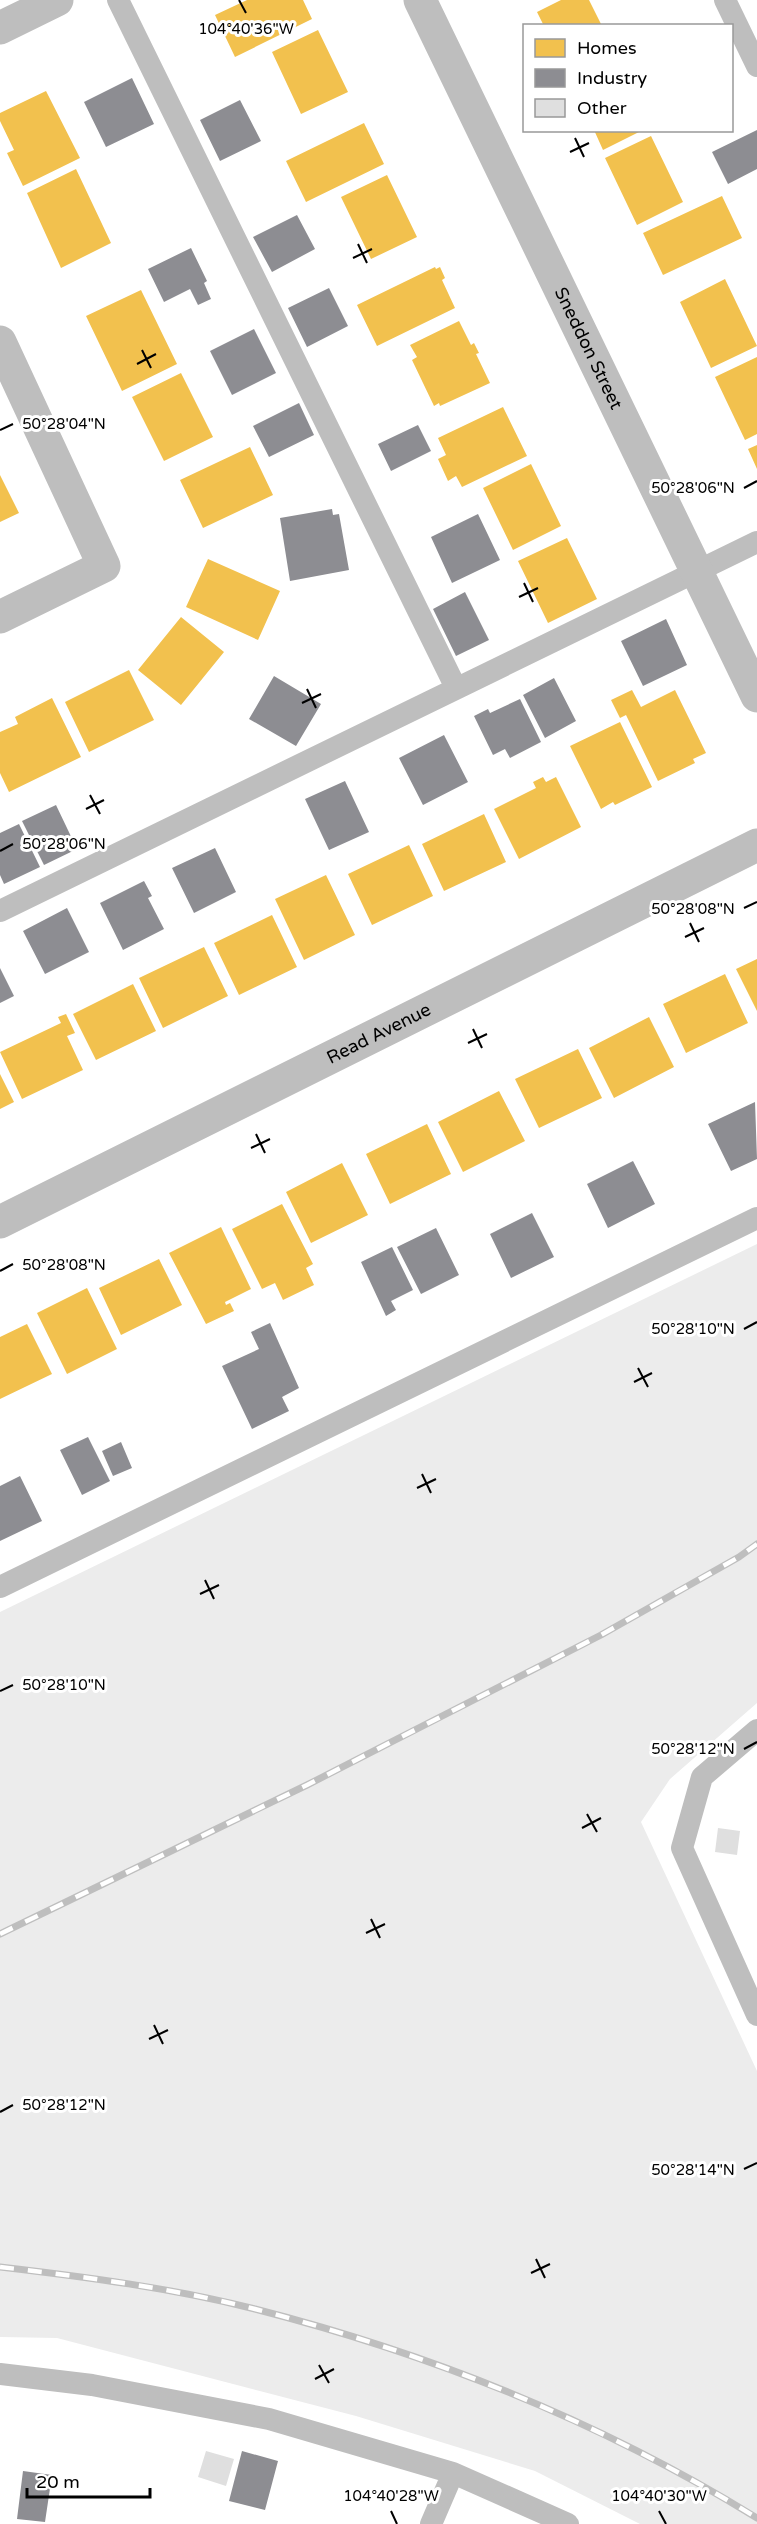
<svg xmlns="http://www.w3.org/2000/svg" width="757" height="2524" viewBox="0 0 757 2524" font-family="'Varela Round',sans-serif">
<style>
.green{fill:#ececec}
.homes{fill:#f2c14e}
.industry{fill:#8d8d92}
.building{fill:#dfdfdf}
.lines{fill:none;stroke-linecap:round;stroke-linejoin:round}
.service{stroke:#bebebe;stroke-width:22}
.minor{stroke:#bebebe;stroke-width:33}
.tertiary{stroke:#bebebe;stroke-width:33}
.rail-casing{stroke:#bebebe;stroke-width:7}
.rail{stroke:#fff;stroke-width:4.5;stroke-dasharray:14;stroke-linecap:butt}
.ticks{fill:none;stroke:#000;stroke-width:2}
.labels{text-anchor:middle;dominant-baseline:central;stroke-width:6;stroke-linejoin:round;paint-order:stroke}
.street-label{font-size:18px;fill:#000;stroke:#fff}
.ticks-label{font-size:15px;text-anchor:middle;fill:#000;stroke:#fff;stroke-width:6;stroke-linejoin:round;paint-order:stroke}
</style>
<rect width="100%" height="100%" fill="#fff"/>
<path class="green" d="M757 1244V1703L670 1779 641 1822 757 2071V2524H640L535 2471 356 2416 57 2338 0 2337V1612Z"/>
<path class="homes" d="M247 0H303L312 19 235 57 215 15Z
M561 0H589L602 26H544L537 12Z
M318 30 348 92 301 114 272 52Z
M46 91 80 158 23 186 7 153 14 150 0 121V113Z
M364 123 384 164 306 202 286 161Z
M594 130H643L603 150Z
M651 136 683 202 637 225 605 158Z
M76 169 111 243 61 268 27 193Z
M387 175 417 237 371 259 341 197Z
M722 196 742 238 663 275 643 233Z
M435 267 436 269 440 267 445 278 442 280 455 308 377 346 357 305Z
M725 279 757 346 711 368 680 302Z
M141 290 177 364 122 391 86 316Z
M459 321 471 345 474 343 479 353 476 354 490 383 440 406 439 403 434 406 412 360 417 357 410 345Z
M757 357V434L745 440 715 377Z
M181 373 213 437 164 461 132 397Z
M503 407 527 456 462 487 456 476 448 481 438 459 446 455 438 438Z
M757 445V469L748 449Z
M250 447 273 495 203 528 180 480Z
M531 464 561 526 513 550 483 488Z
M0 475 19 513 0 522Z
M567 538 597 599 548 623 518 561Z
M208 559 280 591 258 640 186 607Z
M181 617 224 652 181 705 138 670Z
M129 670 154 720 89 752 65 702Z
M632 690 641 707 675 690 706 753 693 759 695 763 658 781 626 715 620 718 611 700Z
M52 698 81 757 9 792 0 773V732L18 724 15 717Z
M620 722 652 787 615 805 613 802 601 809 570 746Z
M543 777 546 782 556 777 581 827 519 859 494 809 536 788 533 782Z
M484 814 506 862 444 891 422 844Z
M409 845 433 896 372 925 348 874Z
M326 875 355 935 304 960 275 899Z
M272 915 297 967 239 995 214 943Z
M204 947 228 996 163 1028 139 978Z
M757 959V1011L736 969Z
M725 974 748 1023 686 1053 663 1004Z
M133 984 156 1031 96 1060 73 1014Z
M66 1014 75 1033 67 1036 83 1070 22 1099 0 1052 61 1023 58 1017Z
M649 1017 674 1067 614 1098 589 1048Z
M578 1049 602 1098 539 1128 515 1079Z
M0 1074 14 1102 0 1109Z
M499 1091 525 1141 463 1172 438 1122Z
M427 1124 451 1174 390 1204 366 1154Z
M342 1163 368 1215 311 1243 286 1192Z
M282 1204 313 1264 306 1268 314 1285 283 1300 275 1283 262 1289 232 1229Z
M221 1227 251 1289 225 1302 226 1305 230 1303 234 1311 206 1324 169 1253Z
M159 1259 182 1305 121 1335 99 1288Z
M87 1288 117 1349 67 1374 37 1313Z
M27 1324 52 1374 0 1399V1337Z"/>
<path class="industry" d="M132 78 154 124 106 147 84 102Z
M240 100 261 141 220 161 200 120Z
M757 130V169L728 184 712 152Z
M297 215 315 249 272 272 253 237Z
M191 248 207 281 204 283 211 299 198 305 190 289 164 302 148 269Z
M329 288 348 326 307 347 288 308Z
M254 329 276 373 232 395 210 351Z
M299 403 314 435 269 457 253 426Z
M418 425 431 451 391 471 378 444Z
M332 509 333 515 339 514 349 570 290 581 280 518Z
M478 514 500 560 452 583 431 537Z
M465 592 489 640 456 656 433 609Z
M666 619 687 665 643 686 621 641Z
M274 676 321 704 296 746 249 719Z
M554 678 576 721 545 738 523 695Z
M520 699 541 742 510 758 505 749 493 755 474 716 488 709 490 713Z
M444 735 468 782 423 805 399 758Z
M345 781 369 832 329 850 305 799Z
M56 805 77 849 44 865 22 821Z
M19 824 40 867 4 884 0 875V833Z
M215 848 236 892 194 913 172 868Z
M144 881 152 896 148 898 164 929 123 950 100 903Z
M67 908 89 952 45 974 23 931Z
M0 968 14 996 0 1003Z
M755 1102 757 1159 731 1171 708 1124Z
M633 1161 655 1204 608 1228 587 1184Z
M532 1213 554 1257 511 1278 490 1234Z
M436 1228 459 1275 421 1294 397 1247Z
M392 1247 413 1290 391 1301 396 1310 386 1316 361 1262Z
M270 1323 299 1388 282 1397 289 1411 252 1429 222 1366 259 1349 251 1332Z
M88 1437 110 1481 82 1495 60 1450Z
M121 1442 132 1468 113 1476 102 1451Z
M20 1476 42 1521 0 1541V1486Z
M242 2451 278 2461 265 2510 229 2501Z
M23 2471 52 2475 45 2522 17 2519Z"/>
<path class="building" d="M718 1828 740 1831 737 1855 715 1852Z
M206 2451 234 2459 226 2486 198 2477Z"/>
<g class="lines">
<path class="service" d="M118 0 456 688
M725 0 757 66
M0 911 757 542
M0 1587 757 1218
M757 1730 702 1777 682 1848 757 2015
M0 2374 92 2385 269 2419 453 2473 568 2524
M431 2524 453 2473"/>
<g class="minor">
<path id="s1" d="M420 0 757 696"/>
<path d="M0 342 104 566 0 617"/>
<path id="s2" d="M0 1222 757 845"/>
</g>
<path class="tertiary" d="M0 28 57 0"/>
<defs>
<path id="rail" d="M0 1934 307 1785 601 1635 739 1557 757 1544
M0 2267C86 2277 172 2288 255 2309 431 2354 603 2423 757 2518"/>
</defs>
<use href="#rail" class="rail-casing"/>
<use href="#rail" class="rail"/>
</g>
<path class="ticks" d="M239 0 246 13M575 138 584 157M570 152 589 143M358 244 367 263M353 258 372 249M142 350 151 368M137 364 156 354M0 430 13 424M744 488 757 481M524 583 533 602M519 597 538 588M307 689 316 708M302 703 321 694M90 795 100 814M86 809 104 800M0 851 13 844M744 908 757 902M690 923 699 942M685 937 704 928M473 1029 482 1048M468 1043 487 1034M256 1134 265 1153M251 1148 270 1139M0 1271 13 1264M744 1329 757 1322M638 1368 648 1387M634 1382 652 1373M422 1474 431 1493M417 1488 436 1479M205 1580 214 1599M200 1594 219 1585M0 1691 13 1685M744 1749 757 1742M587 1814 597 1832M582 1828 601 1818M371 1919 380 1938M366 1933 385 1924M154 2025 163 2044M149 2039 168 2030M0 2112 13 2105M744 2169 757 2163M536 2259 545 2278M531 2273 550 2264M319 2365 329 2383M315 2379 334 2369M391 2511 397 2524M659 2511 666 2524"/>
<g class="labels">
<g class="street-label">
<text stroke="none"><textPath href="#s1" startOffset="387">Sneddon Street</textPath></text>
<text stroke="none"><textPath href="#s2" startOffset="423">Read Avenue</textPath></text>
</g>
</g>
<g class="ticks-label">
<text x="246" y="34">104°40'36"W</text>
<text x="64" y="429">50°28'04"N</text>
<text x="693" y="493">50°28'06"N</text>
<text x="64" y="849">50°28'06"N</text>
<text x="693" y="914">50°28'08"N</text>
<text x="64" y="1270">50°28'08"N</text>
<text x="693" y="1334">50°28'10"N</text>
<text x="64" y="1690">50°28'10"N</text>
<text x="693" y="1754">50°28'12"N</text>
<text x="64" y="2110">50°28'12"N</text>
<text x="693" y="2175">50°28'14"N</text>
<text x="391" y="2501">104°40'28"W</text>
<text x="659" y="2501">104°40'30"W</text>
</g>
<rect x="523" y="24" width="210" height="108" fill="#ffffff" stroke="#999999" stroke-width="1.5"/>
<rect x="535" y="39" width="30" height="18" fill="#f2c14e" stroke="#999999" stroke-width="1.5"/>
<text x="577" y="54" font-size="18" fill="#000000">Homes</text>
<rect x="535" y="69" width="30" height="18" fill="#8d8d92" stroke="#999999" stroke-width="1.5"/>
<text x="577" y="84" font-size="18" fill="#000000">Industry</text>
<rect x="535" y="99" width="30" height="18" fill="#dfdfdf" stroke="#999999" stroke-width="1.5"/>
<text x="577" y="114" font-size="18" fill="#000000">Other</text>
<path d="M27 2488v9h123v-9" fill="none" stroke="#000000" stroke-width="3"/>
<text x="36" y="2488" font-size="18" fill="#000000" stroke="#ffffff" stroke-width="4.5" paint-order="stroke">20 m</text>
</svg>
